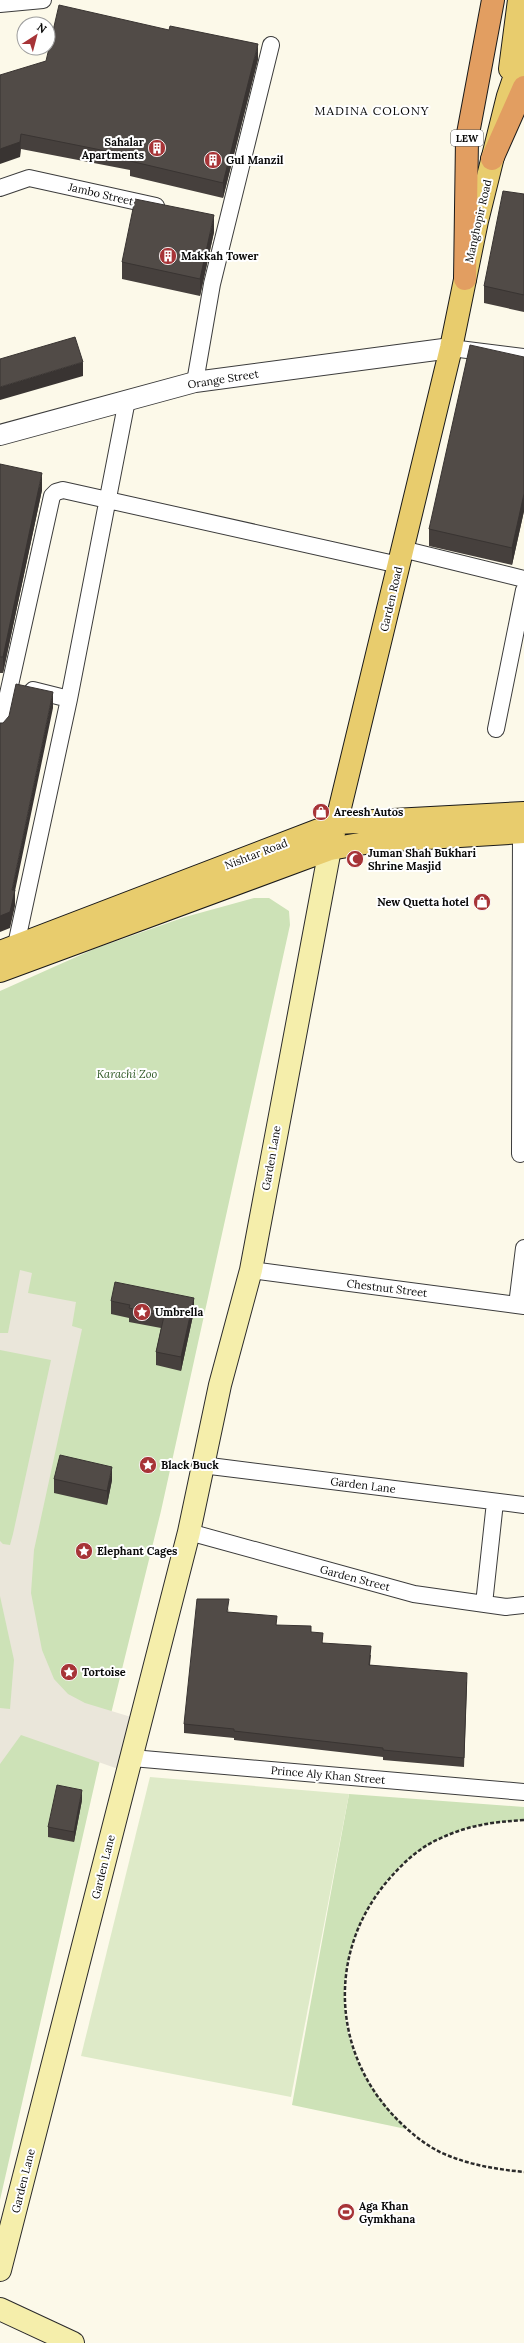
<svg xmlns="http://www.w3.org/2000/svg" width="524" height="2343" viewBox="0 0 524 2343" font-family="Lora,serif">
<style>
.green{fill:#cde2b7}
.pitch{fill:#deeac8}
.plaza{fill:#eae6da}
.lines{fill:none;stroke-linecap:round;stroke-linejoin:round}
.minor-casing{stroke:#3c3c3c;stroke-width:18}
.tertiary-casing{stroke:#3c3c3c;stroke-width:22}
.secondary-casing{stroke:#2b2b2b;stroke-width:24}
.primary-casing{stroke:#1a1a1a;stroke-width:24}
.motorway-casing{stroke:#1a1a1a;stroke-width:24}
.path{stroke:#2b2b2b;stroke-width:2.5;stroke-dasharray:4 2;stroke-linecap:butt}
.minor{stroke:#fff;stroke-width:16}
.tertiary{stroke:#fff;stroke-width:20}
.secondary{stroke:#f5eeab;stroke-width:22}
.primary{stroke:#e8cc6d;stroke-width:22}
.motorway{stroke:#e29e61;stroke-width:22}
.wall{fill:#46403d}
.shaded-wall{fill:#393432}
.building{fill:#514b47;stroke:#393432}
.labels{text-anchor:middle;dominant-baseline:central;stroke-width:4;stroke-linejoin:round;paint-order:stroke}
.shield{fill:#fff;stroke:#535353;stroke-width:1}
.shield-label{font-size:10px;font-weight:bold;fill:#090909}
.poi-label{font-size:11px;font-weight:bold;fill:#090909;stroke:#fff;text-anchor:start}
.street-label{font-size:11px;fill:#090909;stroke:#fff}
.park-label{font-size:11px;font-style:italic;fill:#2d5823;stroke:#fff}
.neighbourhood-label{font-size:12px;letter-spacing:1px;fill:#090909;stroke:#fff}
</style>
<rect width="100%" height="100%" fill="#fcf9e9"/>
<path class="green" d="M254 898H269L289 911 290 925 161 1511 106 1734 0 2200V991L94 949 185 917Z
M349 1794 524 1807V1820C494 1822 466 1825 439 1839 362 1877 322 1981 357 2060 369 2087 386 2107 406 2129L292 2105Z"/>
<path class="pitch" d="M150 1777 349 1794 291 2097 81 2056Z"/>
<path class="plaza" d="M20 1270 32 1273 28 1293 76 1302 72 1326 82 1329 34 1550 31 1593 42 1650 54 1679 68 1694 85 1703 141 1720 127 1772 21 1735 0 1764V1708L10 1709 14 1660 0 1596V1541L3 1544 10 1545 13 1534 51 1360 0 1350V1333H8Z"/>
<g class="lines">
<defs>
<path id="minor" d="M0 4 43 0
M0 188 29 178 156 206
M451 348 524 357
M195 382 212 284 271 45
M402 549 524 579
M33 690 69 699
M496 729 524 590
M0 730 52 496 56 492 63 490 399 565
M19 953 16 945 69 699 127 400
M520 1154 521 832
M251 1270 524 1306
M517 1305 524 1248
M202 1465 524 1505
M189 1532 414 1594 506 1607 524 1605
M484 1604 495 1502
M132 1758 524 1792"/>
<path id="tertiary" d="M0 435 195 382 451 348"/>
<path id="secondary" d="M0 2270 189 1532 220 1385 251 1270 330 849
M0 2309 73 2343"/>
<path id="primary" d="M510 69 519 0
M330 849 451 348 477 221 508 96 524 49
M0 952 337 823 524 813
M0 971 330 849 377 841 524 832"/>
<path id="motorway" d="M492 159 524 87
M465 279 467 139 493 0"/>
</defs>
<use href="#minor" class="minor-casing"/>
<use href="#tertiary" class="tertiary-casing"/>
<use href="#secondary" class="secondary-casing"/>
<use href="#primary" class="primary-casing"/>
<use href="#motorway" class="motorway-casing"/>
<path class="path" d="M524 1820C493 1822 468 1825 439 1839 420 1847 403 1863 390 1878 329 1947 330 2046 392 2114 406 2129 423 2144 442 2153 469 2165 495 2169 524 2172"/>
<use href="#minor" class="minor"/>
<use href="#tertiary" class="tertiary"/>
<use href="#secondary" class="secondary"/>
<use href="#primary" class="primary"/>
<use href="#motorway" class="motorway"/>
</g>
<path class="wall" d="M258 59 223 198 130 176V170L21 149 20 157 0 75Z
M524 194V312L484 303V286Z
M214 232 200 296 122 279V262Z
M524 357V511L512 565 429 546V529Z
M0 464 42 490 3 673H0Z
M111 1301 194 1311 181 1371 156 1365V1352L161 1328 129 1322V1318L111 1314Z
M54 1479 112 1480 107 1505 54 1493Z
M229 1608 228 1612 277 1625 311 1632 323 1643 371 1655 370 1665 467 1682 464 1767 383 1760V1757L234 1740V1738L184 1733V1724Z
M82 1800 74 1842 48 1837V1827Z"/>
<path class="shaded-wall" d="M258 44V59L223 198V183Z
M21 134 20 157 0 164V149Z
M214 215V232L200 296V279Z
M83 362V376L0 400V387Z
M42 473V490L3 673V657Z
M524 494V511L512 565V548Z
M53 692V708L15 891V906L10 928 0 932V916L12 890Z
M194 1298V1311L181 1371V1357Z
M112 1467V1480L107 1505V1491Z
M82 1790V1800L74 1842V1832Z"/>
<path class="building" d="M59 5 169 30 170 26 258 44 223 183 130 161 131 156 21 134 20 142 0 149V75L46 61Z
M503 191 524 194V295L484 286Z
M135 199 214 215 200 279 122 262Z
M75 337 83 362 0 387V359Z
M470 345 524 357V494L512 548 429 529Z
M0 464 42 473 3 657H0Z
M16 684 53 692 12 890H15L10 912 0 916V723H3L9 716Z
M115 1282 194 1298 181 1357 156 1352 164 1316 129 1308 130 1305 111 1301Z
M60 1455 112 1467 107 1491 54 1479Z
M197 1599H229L227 1612 277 1616 276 1625 311 1626V1632L323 1633 322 1643 371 1646 369 1665 467 1673 464 1758 383 1750V1748L234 1731V1729L184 1724Z
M57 1785 82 1790 74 1832 48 1827Z"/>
<defs>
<symbol id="building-disc" viewBox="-11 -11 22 22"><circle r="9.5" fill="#a73437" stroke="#fff"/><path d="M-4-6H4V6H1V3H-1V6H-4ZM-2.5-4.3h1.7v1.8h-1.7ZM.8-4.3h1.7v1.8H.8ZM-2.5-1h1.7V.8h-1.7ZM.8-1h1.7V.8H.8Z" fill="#fff"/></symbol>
<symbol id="shop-disc" viewBox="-11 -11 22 22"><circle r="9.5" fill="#a73437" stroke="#fff"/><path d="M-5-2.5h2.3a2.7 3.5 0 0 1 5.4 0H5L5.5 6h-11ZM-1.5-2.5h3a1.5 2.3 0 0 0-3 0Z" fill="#fff"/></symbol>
<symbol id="mosque-disc" viewBox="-11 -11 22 22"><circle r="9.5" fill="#a73437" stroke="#fff"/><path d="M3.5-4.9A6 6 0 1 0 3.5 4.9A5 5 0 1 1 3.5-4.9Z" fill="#fff"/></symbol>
<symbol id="sight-disc" viewBox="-11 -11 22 22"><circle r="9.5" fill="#a73437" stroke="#fff"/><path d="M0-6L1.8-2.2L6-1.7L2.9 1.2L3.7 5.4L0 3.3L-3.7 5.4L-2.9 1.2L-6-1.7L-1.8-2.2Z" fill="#fff"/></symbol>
<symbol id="stadium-disc" viewBox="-11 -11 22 22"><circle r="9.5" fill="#a73437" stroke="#fff"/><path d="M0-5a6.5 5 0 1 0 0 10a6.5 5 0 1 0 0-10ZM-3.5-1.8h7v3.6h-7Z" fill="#fff"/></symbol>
</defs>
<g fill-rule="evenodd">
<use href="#building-disc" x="147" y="138" width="20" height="20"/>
<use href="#building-disc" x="203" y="150" width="20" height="20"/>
<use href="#building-disc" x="158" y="246" width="20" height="20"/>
<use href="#shop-disc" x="311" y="802" width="20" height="20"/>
<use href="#mosque-disc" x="345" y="849" width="20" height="20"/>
<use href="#shop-disc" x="472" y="892" width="20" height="20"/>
<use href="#sight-disc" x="132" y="1302" width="20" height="20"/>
<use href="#sight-disc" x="138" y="1455" width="20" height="20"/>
<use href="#sight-disc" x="74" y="1541" width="20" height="20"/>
<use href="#sight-disc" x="59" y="1662" width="20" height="20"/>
<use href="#stadium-disc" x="336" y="2202" width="20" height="20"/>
</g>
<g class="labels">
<rect class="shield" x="451" y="130" width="32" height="16" rx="3"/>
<g class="shield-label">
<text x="467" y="138">LEW</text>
</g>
<g class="poi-label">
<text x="144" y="142" text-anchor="end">Sahalar<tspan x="144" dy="13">Apartments</tspan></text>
<text x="226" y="160">Gul Manzil</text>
<text x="181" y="256">Makkah Tower</text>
<text x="334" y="812">Areesh Autos</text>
<text x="368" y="853">Juman Shah Bukhari<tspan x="368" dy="13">Shrine Masjid</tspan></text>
<text x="469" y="902" text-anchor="end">New Quetta hotel</text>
<text x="155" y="1312">Umbrella</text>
<text x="161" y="1465">Black Buck</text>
<text x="97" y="1551">Elephant Cages</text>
<text x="82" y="1672">Tortoise</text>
<text x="359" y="2206">Aga Khan<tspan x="359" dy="13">Gymkhana</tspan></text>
</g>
<g class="street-label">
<text transform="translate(101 194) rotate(13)">Jambo Street</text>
<text transform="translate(478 221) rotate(-77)">Manghopir Road</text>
<text transform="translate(223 379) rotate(-9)">Orange Street</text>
<text transform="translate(391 599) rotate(-77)">Garden Road</text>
<text transform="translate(256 854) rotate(-21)">Nishtar Road</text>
<text transform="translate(271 1158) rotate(-80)">Garden Lane</text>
<text transform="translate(387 1288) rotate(7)">Chestnut Street</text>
<text transform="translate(363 1485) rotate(7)">Garden Lane</text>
<text transform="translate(355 1578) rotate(15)">Garden Street</text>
<text transform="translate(328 1775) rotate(5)">Prince Aly Khan Street</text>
<text transform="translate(103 1867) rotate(-76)">Garden Lane</text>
<text transform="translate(23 2181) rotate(-76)">Garden Lane</text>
</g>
<g class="park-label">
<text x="127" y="1074">Karachi Zoo</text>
</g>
<g class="neighbourhood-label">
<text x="372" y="110">MADINA COLONY</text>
</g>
</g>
<g transform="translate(36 36) rotate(36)"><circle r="19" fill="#ffffff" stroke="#9d9d9d"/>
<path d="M0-3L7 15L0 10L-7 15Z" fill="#a73437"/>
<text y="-6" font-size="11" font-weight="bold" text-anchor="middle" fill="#090909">N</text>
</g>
</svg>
